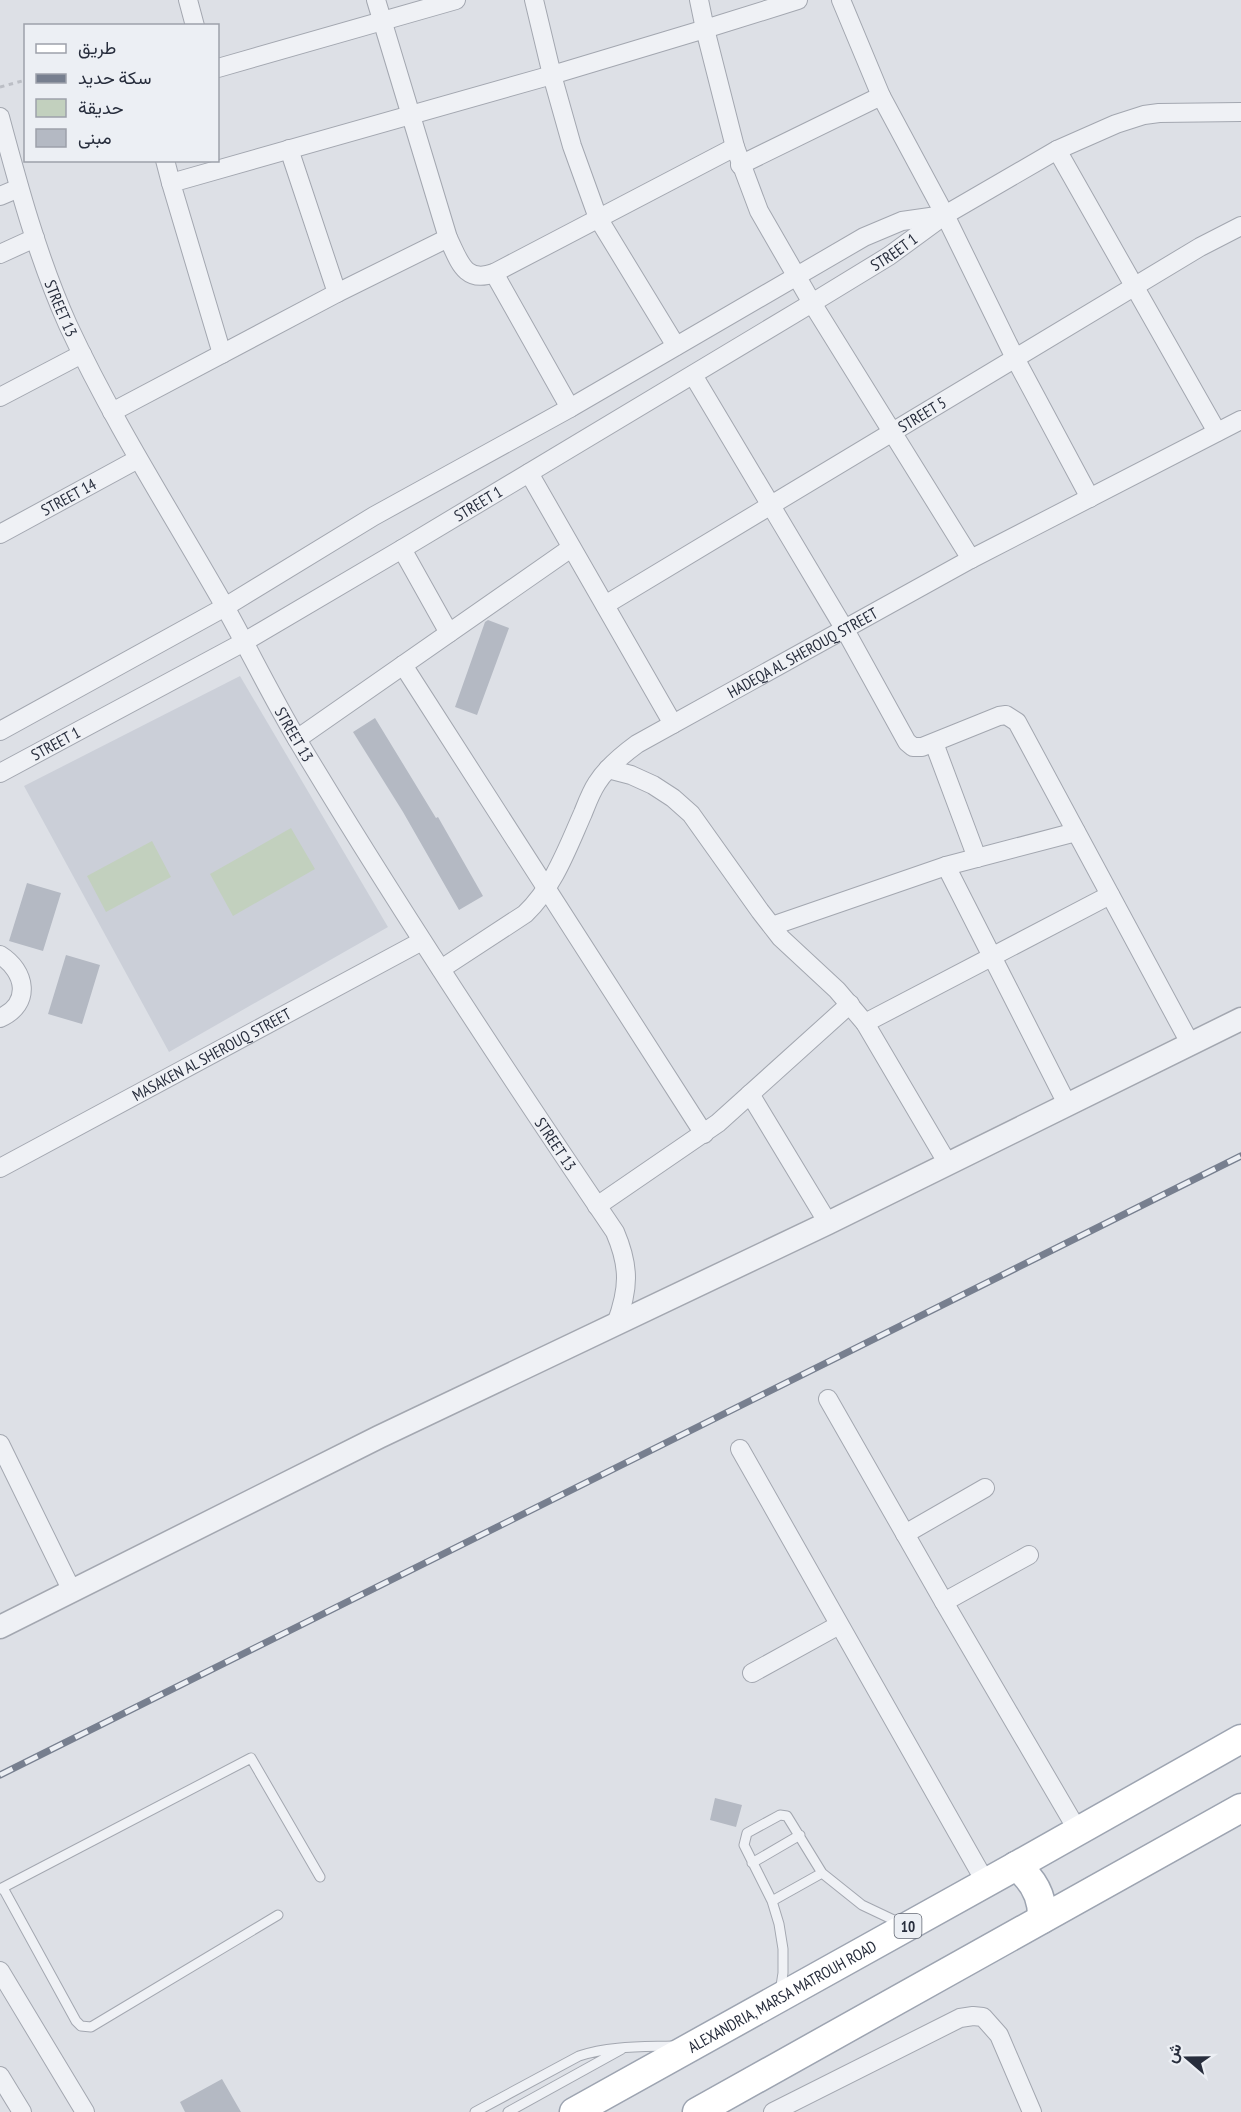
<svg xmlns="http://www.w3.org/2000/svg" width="1241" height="2112" viewBox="0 0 1241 2112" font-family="'PT Sans Narrow',Vazirmatn,sans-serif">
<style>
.built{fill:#cbcfd8}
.green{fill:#c2d0be}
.building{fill:#b4b9c3}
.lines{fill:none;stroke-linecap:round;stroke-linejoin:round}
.service-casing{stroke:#a3a7b0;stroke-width:11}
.minor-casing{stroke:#a3a7b0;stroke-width:20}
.tertiary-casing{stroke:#a3a7b0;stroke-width:25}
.primary-casing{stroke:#9da4b1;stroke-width:31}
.path{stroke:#bbbec5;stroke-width:3;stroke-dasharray:4.5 4.5;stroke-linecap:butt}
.service{stroke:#eff1f5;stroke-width:9}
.minor{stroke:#eff1f5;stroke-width:18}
.tertiary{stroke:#eff1f5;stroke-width:22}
.primary{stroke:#fff;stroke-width:28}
.rail-casing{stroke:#777f8f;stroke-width:7}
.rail{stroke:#eceff4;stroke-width:4.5;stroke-dasharray:14;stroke-linecap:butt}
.labels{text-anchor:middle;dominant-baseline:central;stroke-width:4.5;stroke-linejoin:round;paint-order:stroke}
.shield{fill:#eceff4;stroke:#626773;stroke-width:1.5}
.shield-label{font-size:15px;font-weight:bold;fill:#272d3c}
.street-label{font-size:16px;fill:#272d3c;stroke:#eceff4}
</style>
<rect width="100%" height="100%" fill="#dde0e6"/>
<path class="built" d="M240 676 388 927 169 1052 24 786Z"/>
<path class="green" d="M291 828 315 869 233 916 210 874Z
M152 841 171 877 106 912 87 876Z"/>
<path class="building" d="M488 620 509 628 477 715 455 707 485 622Z
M375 718 436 818 438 817 483 896 459 910 403 812 353 732Z
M27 883 61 893 43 951 9 941Z
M66 955 100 965 82 1024 48 1014Z
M715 1798 742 1805 736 1827 710 1820Z
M222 2079 241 2112H185L180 2102Z"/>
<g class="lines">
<defs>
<path id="service" d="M752 1863 800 1835
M3 1888 76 2021 81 2026 91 2027 278 1915
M0 1889 251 1758 320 1877
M772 1901 822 1873
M780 1992 783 1973V1949L779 1924 772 1901 744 1845 747 1833 780 1815 787 1816 822 1873 862 1905 900 1923
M475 2112 579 2056C609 2046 641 2047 672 2046
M508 2112 622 2049"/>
<g id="minor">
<path d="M188 0 195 26"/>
<path d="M376 0 448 238C459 260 464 284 494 273L735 147"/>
<path d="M534 0 552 75 705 29 735 147 759 211 812 303 971 559"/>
<path d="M699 0 705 29 798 0"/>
<path d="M841 0 881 96 945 215 1015 358 1090 498"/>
<path d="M218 68 456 0"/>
<path id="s1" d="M0 117C19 188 38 258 68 325 113 422 171 512 224 605 249 650 272 697 298 741 398 908 506 1071 615 1232 630 1267 629 1289 616 1324"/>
<path d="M289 149 337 293"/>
<path d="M1057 150 1217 432"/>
<path d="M165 160 171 183"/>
<path d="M740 165 881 96"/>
<path d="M0 196 19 188"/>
<path d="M0 254 35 238"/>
<path d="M494 273 570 408"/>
<path d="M222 354 171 183 552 75 572 146 598 218 676 346"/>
<path d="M693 375 844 628 907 742 913 747H922L999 716 1006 715 1017 722 1191 1045"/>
<path d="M0 397 82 354"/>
<path d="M112 412 337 293 448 238"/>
<path d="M529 473 673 724"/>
<path id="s2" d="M0 534 138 459"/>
<path d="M402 549 449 633"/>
<path id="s3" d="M605 605 1200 247 1241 226"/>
<path d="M403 665 704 1134"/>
<path d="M0 731 225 607 374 516 570 408 864 237 902 221 944 215"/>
<path d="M297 739 571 548"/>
<path d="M934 743 977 858"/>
<path d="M608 769 631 775 653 785 673 798 691 814 760 911 781 938 837 990 865 1023 948 1164"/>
<path id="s4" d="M0 773 244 642 402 549 812 303 889 256 945 215 1057 150 1116 124 1144 115 1159 113 1241 112"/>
<path d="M946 866 1067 1104"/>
<path d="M772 926 946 866 1076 832"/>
<path d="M0 955C26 971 32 1004 0 1018"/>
<path id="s5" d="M441 969 525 914C554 886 567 849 583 813 587 803 591 792 597 783 607 767 622 755 637 744L971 559 1241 420"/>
<path d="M865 1023 1110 895"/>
<path d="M750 1094 828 1223"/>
<path id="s6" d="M0 1168 422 941"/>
<path d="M597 1206 718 1123 850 1004"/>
<path d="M828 1399 944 1602 1078 1831"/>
<path d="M0 1444 72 1591"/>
<path d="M740 1449 986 1883"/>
<path d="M905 1534 985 1488"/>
<path d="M944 1602 1029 1555"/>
<path d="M752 1673 839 1625"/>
<path d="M0 1971 85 2112"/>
<path d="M0 2076 22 2112"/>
<path d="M773 2112 960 2018 973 2016 983 2017 999 2035 1032 2112"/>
</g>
<path id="tertiary" d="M0 1627 379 1437 828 1223 1241 1019"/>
<g id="primary">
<path d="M1016 1866C1034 1880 1043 1897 1042 1919"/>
<path id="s7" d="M574 2112 1016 1866 1241 1739"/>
<path d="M697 2112 1241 1808"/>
</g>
</defs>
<use href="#service" class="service-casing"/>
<use href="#minor" class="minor-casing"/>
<use href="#tertiary" class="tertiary-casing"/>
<use href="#primary" class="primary-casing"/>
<path class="path" d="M0 87 26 80"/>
<use href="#service" class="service"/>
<use href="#minor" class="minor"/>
<use href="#tertiary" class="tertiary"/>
<use href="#primary" class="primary"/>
<defs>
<path id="rail" d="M0 1775 1241 1156"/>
</defs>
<use href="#rail" class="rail-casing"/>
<use href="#rail" class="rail"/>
</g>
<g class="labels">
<rect class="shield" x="894.5" y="1914" width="27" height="24" rx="4.5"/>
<g class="shield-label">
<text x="908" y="1926">10</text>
</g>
<g class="street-label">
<text stroke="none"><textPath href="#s4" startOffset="1035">STREET 1</textPath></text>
<text stroke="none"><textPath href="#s1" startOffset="201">STREET 13</textPath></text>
<text stroke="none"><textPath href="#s3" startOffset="370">STREET 5</textPath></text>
<text stroke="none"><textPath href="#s2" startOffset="78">STREET 14</textPath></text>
<text stroke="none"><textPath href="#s4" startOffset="549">STREET 1</textPath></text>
<text stroke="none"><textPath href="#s5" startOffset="496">HADEQA AL SHEROUQ STREET</textPath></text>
<text stroke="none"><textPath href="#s1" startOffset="687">STREET 13</textPath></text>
<text stroke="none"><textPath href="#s4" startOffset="63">STREET 1</textPath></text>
<text stroke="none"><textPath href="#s6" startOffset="240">MASAKEN AL SHEROUQ STREET</textPath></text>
<text stroke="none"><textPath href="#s1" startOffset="1173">STREET 13</textPath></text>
<text stroke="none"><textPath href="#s7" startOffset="238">ALEXANDRIA, MARSA MATROUH ROAD</textPath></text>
</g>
</g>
<rect x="24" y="24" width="195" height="138" fill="#eceff4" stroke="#9da1aa" stroke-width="1.5"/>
<rect x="36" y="44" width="30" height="9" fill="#ffffff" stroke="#9da1aa" stroke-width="1.5"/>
<text x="78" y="54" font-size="18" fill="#272d3c">طريق</text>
<rect x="36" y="74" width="30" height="9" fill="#777f8f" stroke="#9da1aa" stroke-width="1.5"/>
<text x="78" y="84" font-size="18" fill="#272d3c">سكة حديد</text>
<rect x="36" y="99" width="30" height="18" fill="#c2d0be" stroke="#9da1aa" stroke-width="1.5"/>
<text x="78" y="114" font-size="18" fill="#272d3c">حديقة</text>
<rect x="36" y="129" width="30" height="18" fill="#b4b9c3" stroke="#9da1aa" stroke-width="1.5"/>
<text x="78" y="144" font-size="18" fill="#272d3c">مبنى</text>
<g transform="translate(1187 2058) rotate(290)" stroke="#eceff4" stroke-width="4.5" paint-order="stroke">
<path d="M0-4.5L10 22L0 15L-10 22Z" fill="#272d3c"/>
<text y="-9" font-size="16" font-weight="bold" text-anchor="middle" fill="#272d3c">ش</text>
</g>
</svg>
